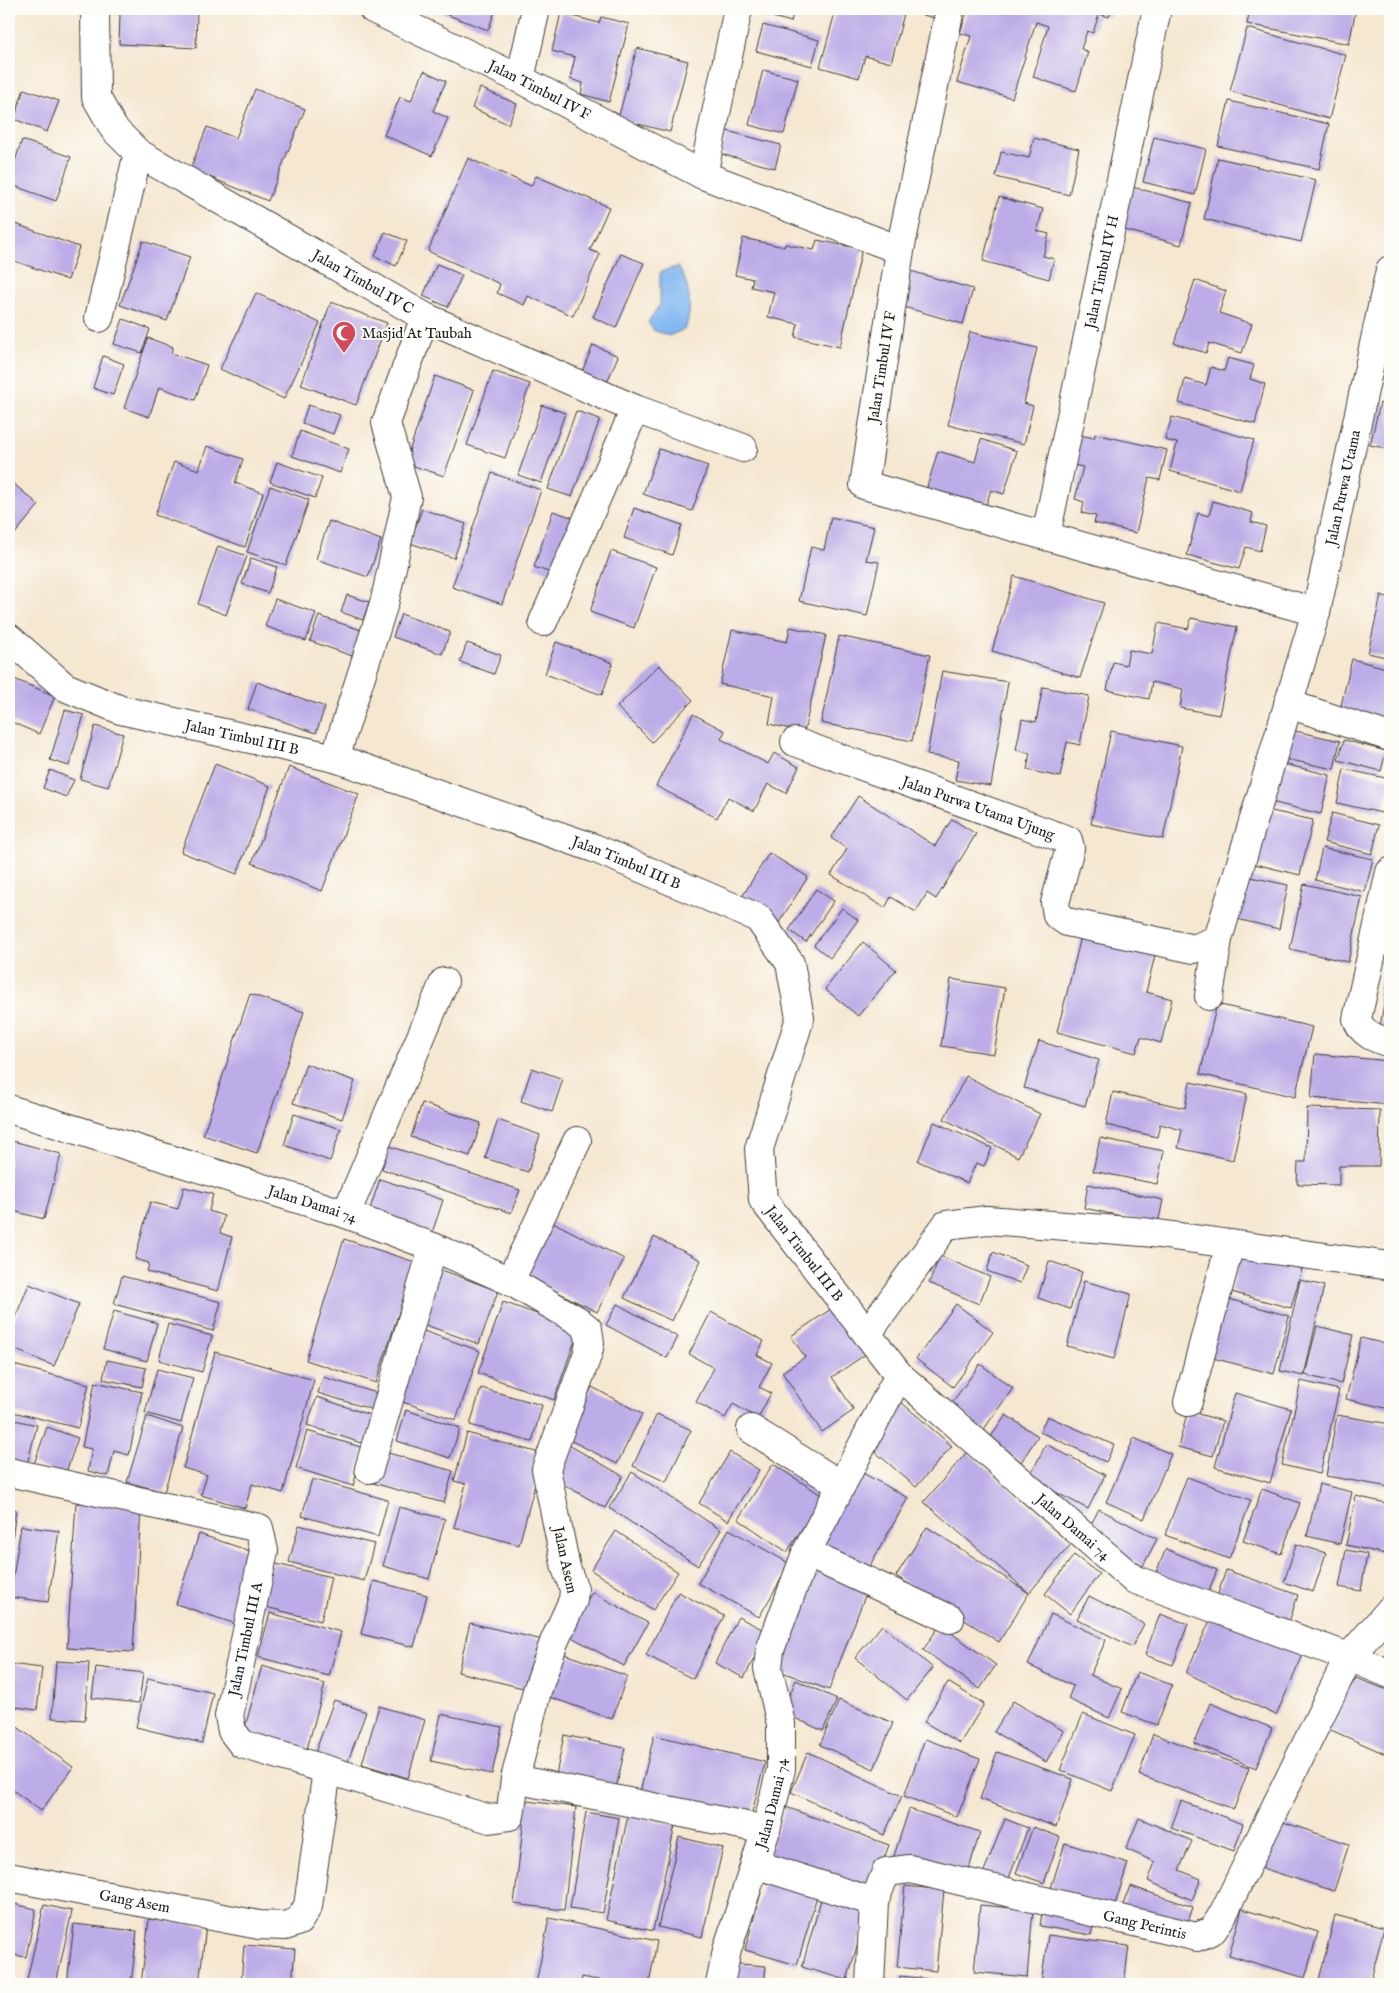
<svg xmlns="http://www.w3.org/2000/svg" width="1399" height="1993" viewBox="0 0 1399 1993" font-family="'IM FELL English',serif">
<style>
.water{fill:#82b8f1;stroke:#4f6a86}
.building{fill:#bcace7}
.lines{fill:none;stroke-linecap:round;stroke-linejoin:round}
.street-casing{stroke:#3d3a37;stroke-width:30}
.street{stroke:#fff;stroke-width:28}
.labels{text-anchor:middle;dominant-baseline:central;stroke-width:4;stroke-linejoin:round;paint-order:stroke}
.street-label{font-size:15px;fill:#1c1c1c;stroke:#fdfcf7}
.poi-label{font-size:15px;fill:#1c1c1c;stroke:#fdfcf7;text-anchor:start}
</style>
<rect width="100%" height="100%" fill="#fdfcf7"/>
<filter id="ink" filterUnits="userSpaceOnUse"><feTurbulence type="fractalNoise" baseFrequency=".02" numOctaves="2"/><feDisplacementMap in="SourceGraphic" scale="10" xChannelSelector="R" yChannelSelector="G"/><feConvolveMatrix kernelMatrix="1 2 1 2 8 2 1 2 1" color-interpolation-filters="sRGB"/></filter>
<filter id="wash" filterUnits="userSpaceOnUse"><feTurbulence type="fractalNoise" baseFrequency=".0096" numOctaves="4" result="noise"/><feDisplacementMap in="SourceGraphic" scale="20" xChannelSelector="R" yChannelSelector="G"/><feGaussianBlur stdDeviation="1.12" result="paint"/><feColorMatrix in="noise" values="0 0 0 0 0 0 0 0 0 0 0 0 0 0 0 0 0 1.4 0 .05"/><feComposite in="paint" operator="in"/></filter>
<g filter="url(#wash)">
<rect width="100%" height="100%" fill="#f5e7d0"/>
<path class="water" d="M678 267C690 283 693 311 685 329L669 336 653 330 648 322 660 304V273L668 269Z"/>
<g id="blocks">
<path class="building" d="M106 9H197L196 48 119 44 120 14 106 13Z
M432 9H496L488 30Z
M759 9H794L791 22 758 13Z
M836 9H941L938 19 905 10 891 63 865 56 859 78 820 67Z
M968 9H1112L1109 17 1099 14 1093 33 1087 31 1081 49 1088 52 1076 91 1033 77 1048 26 1036 22 1012 98 957 82 971 36 960 33Z
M1250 9H1356L1349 44 1247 24Z
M561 13 599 23 601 17 629 24 609 102 581 94 583 83 570 79 575 57 552 51Z
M763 25 819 40 812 66 756 51Z
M1247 28 1346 55 1329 119 1230 91Z
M637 48 688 61 670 132 618 119Z
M763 70 798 79 784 134 749 125Z
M424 71 446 81 433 111 448 118 432 156 384 135 400 97 411 101Z
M480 88 517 104 508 124 472 108Z
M24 89 59 101 47 132 14 119Z
M255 89 305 109 268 201 190 169 207 127 236 138Z
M1229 101 1329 124 1319 169 1218 146Z
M727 131 781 145 775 168 721 154Z
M1154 137 1206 149 1195 195 1143 182Z
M1034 138 1079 149 1069 195 996 177 1001 152 1029 158Z
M22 140 71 157 56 201 9 184V179Z
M468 158 531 186 536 176 609 207 590 250 600 254 573 316 528 296 524 305 497 293 500 284 428 251Z
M1218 158 1316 180 1301 242 1204 219Z
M1125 185 1192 203 1181 245 1114 227Z
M999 197 1043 209 1037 231 1049 234 1043 256 1054 259 1049 279 983 261Z
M13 223 79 247 68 280 9 259V235Z
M385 232 407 241 396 266 375 256Z
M743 238 784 247 785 244 814 250 817 240 862 249 840 347 795 337 798 324 768 317 774 292 751 287 753 279 735 275Z
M143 241 190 257 167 321 120 305Z
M621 254 644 263 616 328 593 317Z
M437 264 462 275 448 307 423 296Z
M907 270 973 289 963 324 897 305Z
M1195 280 1226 291 1219 313 1252 324 1242 353 1209 343 1206 353 1174 343Z
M256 293 320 323 284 399 220 369Z
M331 302 387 323 356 405 301 385Z
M123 319 150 329 142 353 114 344Z
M970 332 1037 348 1024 403 1033 406 1024 444 948 425Z
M148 338 173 347 171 353 207 365 195 400 159 387 149 417 124 408Z
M593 345 618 356 606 385 581 374Z
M103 356 124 364 113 395 93 388Z
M1228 358 1254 365 1250 379 1265 384 1255 424 1179 403 1185 379 1206 385 1211 367 1224 371Z
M493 371 530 384 505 458 467 445Z
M435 376 474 390 444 476 405 463Z
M1380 403 1390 406V449L1370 445Z
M308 405 340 415 333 434 302 423Z
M542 405 565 413 541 483 518 475Z
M576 411 600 419 572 497 548 489Z
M1172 417 1254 440 1240 491 1170 471 1177 443 1165 440Z
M300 431 349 449 340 473 292 456Z
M1075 434 1094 438 1095 434 1167 450 1160 480 1149 478 1136 533 1094 523 1096 516 1082 513 1084 502 1075 499 1083 467 1069 464Z
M981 439 1017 451 1004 494 991 490 985 508 926 490 938 451 975 462Z
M207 446 243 459 235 483 263 493 245 547 155 515 174 462 199 470Z
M659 449 708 466 692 511 643 494Z
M277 462 322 478 315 498 270 482Z
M492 473 541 490 502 604 452 587Z
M9 480 39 505 13 536 9 532Z
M270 486 309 500 286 565 247 552Z
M1213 501 1253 513 1251 522 1266 526 1260 551 1246 547 1239 569 1187 555 1198 513 1209 516Z
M634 508 682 525 672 555 624 538Z
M422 509 466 524 454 558 410 543Z
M553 511 574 518 554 574 534 567Z
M831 517 874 527 866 560 879 562 867 616 799 601 811 547 824 550Z
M329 521 381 540 368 577 316 559Z
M218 546 247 556 226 615 198 604Z
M611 551 656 567 634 628 590 612Z
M251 558 277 567 268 593 242 584Z
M1014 576 1104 603 1080 678 992 651Z
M347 595 369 602 363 620 341 612Z
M1381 595 1390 598V658L1368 653Z
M275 599 316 613 306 641 265 626Z
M401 614 450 632 442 654 393 637Z
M319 616 361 630 352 656 310 641Z
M1191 618 1237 627 1219 715 1180 708 1183 689 1152 682 1149 699 1107 690 1113 662 1126 665 1129 650 1152 654 1158 623 1188 629Z
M790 627 826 635 804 732 769 724 774 696 720 684 732 630 787 642Z
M839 636 930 655 912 741 821 723Z
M556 642 613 663 602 695 545 674Z
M467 643 501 655 494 674 460 662Z
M1352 659 1390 669V726L1339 714Z
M659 665 693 700 652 742 617 707Z
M942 671 1008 682 991 786 955 780 959 760 927 755Z
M14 679 55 696 39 734 9 721V692Z
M257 682 325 707 316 733 248 709Z
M1043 687 1089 696 1080 745 1067 742 1060 777 1027 770 1030 753 1016 750 1022 719 1036 722Z
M65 710 84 715 69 766 50 760Z
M693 714 725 731 721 739 768 764 774 753 799 767 786 793 768 784 754 811 728 797 717 818 656 786Z
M95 726 123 734 108 787 80 779Z
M1291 730 1340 741 1334 769 1285 759Z
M1111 731 1182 746 1163 839 1091 824Z
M1344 740 1386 751 1381 771 1338 760Z
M1280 763 1330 775 1321 814 1271 802Z
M215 764 270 786 237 874 181 852Z
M289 767 359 794 322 891 252 863Z
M1344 769 1390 779 1382 813 1337 803Z
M50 770 74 780 66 797 43 788Z
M858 796 935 846 952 819 976 834 936 899 927 893 916 912 891 897 885 908 831 875 847 849 831 838Z
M1267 810 1313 820 1300 875 1255 864Z
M1332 813 1379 825 1372 854 1324 842Z
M1322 848 1373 859 1365 892 1315 880Z
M769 853 808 877 778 924 740 900Z
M1246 876 1288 885 1279 929 1237 919Z
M1304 884 1362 897 1348 962 1290 949Z
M816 889 834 901 806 942 789 930Z
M842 908 858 920 830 958 814 945Z
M1081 937 1155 955 1146 992 1172 999 1161 1043 1141 1037 1136 1053 1057 1032Z
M863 942 896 970 858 1016 825 989Z
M1389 974 1390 975V1035L1379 1033Z
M951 979 1005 988 994 1054 941 1046Z
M250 994 304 1012 257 1153 203 1135Z
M1217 1004 1312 1027 1295 1097 1200 1074Z
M1039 1041 1099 1060 1085 1106 1024 1088Z
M1315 1054 1390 1061V1105L1311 1098Z
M306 1064 355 1081 342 1119 293 1103Z
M532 1068 563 1079 552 1112 521 1101Z
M966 1076 1040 1114 1018 1157 944 1119Z
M1190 1082 1247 1094 1233 1160 1178 1148 1182 1130 1160 1124 1157 1137 1106 1125 1113 1092 1185 1108Z
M422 1103 481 1123 470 1156 411 1137Z
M1307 1108 1380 1110 1379 1166H1339V1185L1297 1184 1298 1162H1306Z
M294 1114 341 1129 330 1161 284 1145Z
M498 1120 540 1135 528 1172 485 1158Z
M934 1122 992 1148 984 1166 976 1163 967 1183 918 1161Z
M1100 1138 1164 1151 1157 1184 1093 1171Z
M9 1140 61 1154 44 1219 9 1210Z
M389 1146 520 1190 511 1213 382 1169Z
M380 1179 443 1200 432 1233 369 1212Z
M1088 1184 1163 1200 1158 1224 1084 1208Z
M184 1187 213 1194 209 1211 224 1216 220 1233 232 1237 218 1291 147 1272 149 1263 135 1259 150 1202 178 1209Z
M547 1219 624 1259 597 1312 520 1273Z
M654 1237 701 1260 672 1321 624 1298Z
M344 1239 415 1262 376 1383 306 1360Z
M993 1252 1027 1265 1020 1283 987 1271Z
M1242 1253 1302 1269 1291 1308 1231 1292Z
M940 1256 990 1277 979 1304 929 1283Z
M1049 1261 1082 1272 1070 1309 1038 1298Z
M439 1269 498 1291 479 1344 420 1323Z
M122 1276 221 1302 213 1331 114 1304Z
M1300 1280 1324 1286 1304 1376 1280 1371Z
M1084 1281 1131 1294 1114 1359 1067 1346Z
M29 1284 79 1304 54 1366 9 1347V1333Z
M1225 1298 1289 1316 1274 1374 1209 1357Z
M503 1302 579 1329 554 1400 478 1373Z
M617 1304 678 1337 667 1358 606 1325Z
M956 1304 993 1332 953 1387 916 1359Z
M837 1305 869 1352 832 1377 854 1410 822 1432 782 1372 805 1357 791 1336Z
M114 1311 157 1323 147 1361 103 1349Z
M711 1312 764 1341 757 1355 772 1363 759 1387 771 1393 758 1418 733 1404 725 1418 696 1402 714 1368 689 1354Z
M168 1324 212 1336 202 1372 159 1360Z
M1317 1326 1353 1335 1341 1384 1305 1375Z
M421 1330 480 1351 456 1420 397 1400Z
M1361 1338 1390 1345V1409L1346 1399Z
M215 1352 314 1380 283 1493 252 1484 245 1508 201 1495 207 1475 183 1468Z
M107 1360 146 1368 142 1387 103 1379Z
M9 1364 89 1384 78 1428 9 1411Z
M980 1364 1013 1388 984 1429 951 1404Z
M157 1369 193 1378 181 1423 145 1413Z
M323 1377 387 1396 381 1412 318 1393Z
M1301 1381 1339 1390 1320 1474 1282 1465Z
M95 1382 142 1392 129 1455 114 1451 108 1476 88 1471 92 1449 82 1447Z
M592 1387 642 1414 617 1464 566 1438Z
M481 1388 542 1405 532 1442 470 1425Z
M1235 1393 1291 1409 1270 1483 1215 1467Z
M317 1397 379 1418 370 1446 307 1425Z
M902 1403 952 1446 916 1487 866 1444Z
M406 1410 460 1428 450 1458 397 1441Z
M1188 1411 1223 1421 1213 1456 1178 1447Z
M657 1414 691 1430 666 1482 633 1466Z
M1006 1415 1038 1436 1021 1462 988 1441Z
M1337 1415 1390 1424V1487L1326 1476Z
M147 1416 183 1428 164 1492 127 1482Z
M1047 1416 1114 1445 1106 1462 1040 1432Z
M10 1419 37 1425 27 1465 9 1460Z
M47 1427 78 1438 65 1475 34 1464Z
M307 1431 364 1448 353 1486 296 1468Z
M467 1433 543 1454 519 1545 454 1527 466 1484 454 1481Z
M1134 1438 1171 1454 1144 1519 1106 1502Z
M567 1444 623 1476 605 1508 549 1476Z
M1046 1444 1105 1475 1088 1509 1029 1478Z
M381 1451 453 1471 444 1503 373 1483Z
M730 1452 759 1470 728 1521 699 1503Z
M967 1452 1072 1543 1029 1593 924 1502Z
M773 1464 823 1496 787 1552 738 1519Z
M859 1471 908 1498 868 1569 819 1542Z
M632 1472 721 1530 698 1566 609 1508Z
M1187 1477 1251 1500 1229 1559 1165 1535Z
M312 1479 388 1500 378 1537 302 1516Z
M1319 1484 1352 1492 1340 1544 1307 1536Z
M1262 1489 1300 1503 1281 1554 1243 1541Z
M1356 1496 1390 1504V1555L1346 1545Z
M76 1503 141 1507 133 1652 67 1648Z
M399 1507 445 1519 429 1579 383 1566Z
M9 1509 16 1510 10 1555H9Z
M1099 1509 1157 1539 1143 1566 1085 1536Z
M299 1525 374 1544 364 1581 289 1562Z
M21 1526 59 1531 48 1602 10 1597Z
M927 1527 1029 1593 999 1642 896 1576Z
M729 1529 790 1564 759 1617 698 1583Z
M616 1531 678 1572 653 1610 591 1570Z
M199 1534 259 1554 236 1624 176 1604Z
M1296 1544 1326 1553 1313 1592 1284 1582Z
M1166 1549 1217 1570 1207 1596 1155 1575Z
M1346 1550 1367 1554 1361 1591 1339 1587Z
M1074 1555 1099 1574 1070 1614 1045 1594Z
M272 1563 331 1577 321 1621 262 1606Z
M810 1566 868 1588 829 1690 772 1668Z
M1226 1570 1298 1595 1289 1622 1217 1597Z
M374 1581 427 1595 414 1647 361 1634Z
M592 1592 648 1623 624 1666 568 1635Z
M678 1592 724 1616 693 1679 646 1655Z
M1089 1596 1144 1624 1132 1647 1077 1619Z
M270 1613 341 1632 329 1676 258 1657Z
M1051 1614 1106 1640 1090 1675 1122 1689 1109 1718 1068 1699 1073 1686 1028 1665Z
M1160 1614 1188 1624 1173 1665 1145 1655Z
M1213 1614 1303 1655 1276 1715 1186 1673Z
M738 1617 768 1632 744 1678 715 1663Z
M470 1623 547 1641 535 1691 458 1672Z
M882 1625 933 1668 907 1700 855 1658Z
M940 1625 996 1665 980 1689 923 1650Z
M553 1650 627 1676 612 1719 538 1693Z
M56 1661 89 1663 85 1720 52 1718Z
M9 1664 42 1668 37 1710 9 1706Z
M262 1666 325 1684 307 1749 244 1731Z
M96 1667 143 1673 139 1703 92 1698Z
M1137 1672 1172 1685 1157 1725 1122 1712Z
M148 1678 213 1693 202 1743 136 1727Z
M1356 1678 1390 1691V1756L1324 1727Z
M796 1680 837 1699 823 1731 782 1712Z
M948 1682 984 1704 960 1743 924 1722Z
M334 1700 366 1712 347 1764 315 1753Z
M839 1700 893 1723 874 1769 820 1745Z
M1013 1701 1064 1731 1046 1762 994 1732Z
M1210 1703 1272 1728 1256 1768 1194 1743Z
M379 1706 425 1720 408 1778 362 1764Z
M441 1714 502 1727 492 1774 431 1761Z
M1083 1714 1135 1735 1112 1791 1060 1770Z
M9 1721 73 1767 41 1811 9 1787Z
M1153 1734 1249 1768 1234 1809 1139 1775Z
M564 1735 625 1748 615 1793 555 1780Z
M654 1735 765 1762 749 1824 639 1797Z
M925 1739 980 1759 957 1817 904 1796Z
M808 1752 902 1796 884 1835 791 1792Z
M997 1752 1073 1779 1056 1827 980 1799Z
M526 1801 576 1807 564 1910 514 1904Z
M1181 1801 1243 1824 1234 1851 1171 1828Z
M786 1807 889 1845 870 1897 767 1858Z
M909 1809 980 1832 966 1879 894 1856Z
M586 1812 619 1818 603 1913 570 1908Z
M628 1815 675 1825 653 1931 606 1920Z
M1139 1818 1192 1841 1179 1870 1201 1879 1192 1900 1148 1881 1155 1862 1126 1849Z
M1005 1819 1028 1828 1006 1886 982 1876Z
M1277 1820 1349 1844 1334 1891 1262 1868Z
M1033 1827 1060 1837 1044 1883 1016 1873Z
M679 1837 723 1848 702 1937 658 1927Z
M1065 1843 1128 1863 1114 1908 1051 1888Z
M766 1874 819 1889 797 1965 745 1950Z
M905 1886 944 1890 936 1971 897 1967Z
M1130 1886 1193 1907 1185 1931 1121 1910Z
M822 1896 868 1910 847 1980 802 1967Z
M9 1903 36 1909 26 1957 9 1954Z
M44 1905 72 1911 56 1984H26Z
M980 1905 1033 1910 1027 1977 974 1972Z
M1043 1907 1095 1917 1091 1935 1040 1926Z
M1242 1909 1318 1932 1305 1978 1229 1955Z
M1335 1915 1384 1928 1370 1984H1336L1319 1980Z
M549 1918 657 1941 649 1984H619L582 1977 581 1984H536Z
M149 1919 206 1926 199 1984H141Z
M74 1924 137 1931 131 1984H67Z
M1048 1935 1129 1946 1124 1984H1041Z
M244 1945 295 1949 292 1984H241Z
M728 1963 766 1966 764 1984H726Z
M900 1976 939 1980V1984H899Z
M973 1979 1004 1983V1984H973Z"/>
</g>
</g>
<g filter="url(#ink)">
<use href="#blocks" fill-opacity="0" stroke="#3d3a37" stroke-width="1"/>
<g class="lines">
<defs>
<g id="street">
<path id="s1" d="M95 9 96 97 114 129 138 153 425 317 635 409 743 448"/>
<path id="s2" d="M373 9 520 79 703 175 900 250"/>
<path d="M950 9 900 250 864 485 1316 612"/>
<path d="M520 79 536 9"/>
<path d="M703 175 738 9"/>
<path d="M99 318 138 153"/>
<path id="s3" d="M1046 535 1157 9"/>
<path d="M543 622 635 409"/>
<path id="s4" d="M9 638 65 687 121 710 335 758 594 848 758 918 790 963 800 1018 759 1149 763 1200 899 1375 1133 1579 1349 1657 1390 1674"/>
<path d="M1288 704 1390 737"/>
<path id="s5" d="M795 742 1068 840 1070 848 1055 903 1057 915 1067 922 1194 949 1218 939 1316 612 1390 270"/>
<path d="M335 758 385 600 407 497 386 423 425 317"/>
<path d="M1390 872 1357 1019C1361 1034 1377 1039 1390 1043"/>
<path d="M1209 996 1218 939"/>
<path id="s6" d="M9 1109 346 1214 433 1247 510 1281 577 1320 588 1329 590 1343 588 1353 546 1469 566 1568 574 1589 573 1600 554 1642 537 1691 515 1779 510 1816 490 1819 242 1744 232 1731 229 1716 264 1551 259 1528 9 1472"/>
<path d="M346 1214 444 982"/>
<path d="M510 1281 577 1141"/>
<path d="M867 1334 946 1225 987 1220 1144 1232 1390 1266"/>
<path d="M1188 1402 1230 1244"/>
<path d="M751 1429 841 1485"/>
<path d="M369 1469 433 1247"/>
<path d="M806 1553 950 1619"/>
<path d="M515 1779 766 1830"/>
<path d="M755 1864 874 1902"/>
<path id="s7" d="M9 1877 259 1925 285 1926 299 1921 308 1906 327 1770"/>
<path id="s8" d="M720 1984 727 1950 766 1830 781 1769V1724L768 1668 770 1650 806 1553 899 1375"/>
<path id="s9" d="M870 1984 874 1902 886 1872 910 1869 1197 1937 1213 1930 1223 1914 1349 1657 1390 1610"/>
</g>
</defs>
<use href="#street" class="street-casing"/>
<use href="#street" class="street"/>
</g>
</g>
<defs>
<symbol id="mosque-pin" viewBox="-11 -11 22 30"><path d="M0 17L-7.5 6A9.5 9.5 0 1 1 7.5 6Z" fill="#d1495b" stroke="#fdfcf7"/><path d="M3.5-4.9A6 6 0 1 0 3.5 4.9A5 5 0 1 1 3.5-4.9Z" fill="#fff"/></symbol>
</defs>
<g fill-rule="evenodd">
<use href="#mosque-pin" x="330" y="319" width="28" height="38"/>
</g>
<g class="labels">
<g class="street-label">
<text stroke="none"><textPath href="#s2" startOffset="185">Jalan Timbul IV F</textPath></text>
<text stroke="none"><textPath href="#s3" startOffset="269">Jalan Timbul IV H</textPath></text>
<text stroke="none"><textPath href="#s1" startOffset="418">Jalan Timbul IV C</textPath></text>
<text transform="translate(882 367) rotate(-81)">Jalan Timbul IV F</text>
<text stroke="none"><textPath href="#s5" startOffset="1004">Jalan Purwa Utama</textPath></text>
<text stroke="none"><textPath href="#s4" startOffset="259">Jalan Timbul III B</textPath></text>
<text stroke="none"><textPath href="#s5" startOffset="195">Jalan Purwa Utama Ujung</textPath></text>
<text stroke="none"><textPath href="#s4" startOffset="664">Jalan Timbul III B</textPath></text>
<text stroke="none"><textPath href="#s6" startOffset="318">Jalan Damai 74</textPath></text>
<text stroke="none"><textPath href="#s4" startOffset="1174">Jalan Timbul III B</textPath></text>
<text stroke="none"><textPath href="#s4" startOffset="1559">Jalan Damai 74</textPath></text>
<text transform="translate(565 1560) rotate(78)">Jalan Asem</text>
<text stroke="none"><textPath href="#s6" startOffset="1520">Jalan Timbul III A</textPath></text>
<text stroke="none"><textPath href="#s8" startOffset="188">Jalan Damai 74</textPath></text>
<text stroke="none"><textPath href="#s7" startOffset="128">Gang Asem</textPath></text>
<text stroke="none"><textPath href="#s9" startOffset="380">Gang Perintis</textPath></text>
</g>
<g class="poi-label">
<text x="362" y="333">Masjid At Taubah</text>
</g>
</g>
<rect width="1399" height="1993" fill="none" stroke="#fdfcf7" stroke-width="30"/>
</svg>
